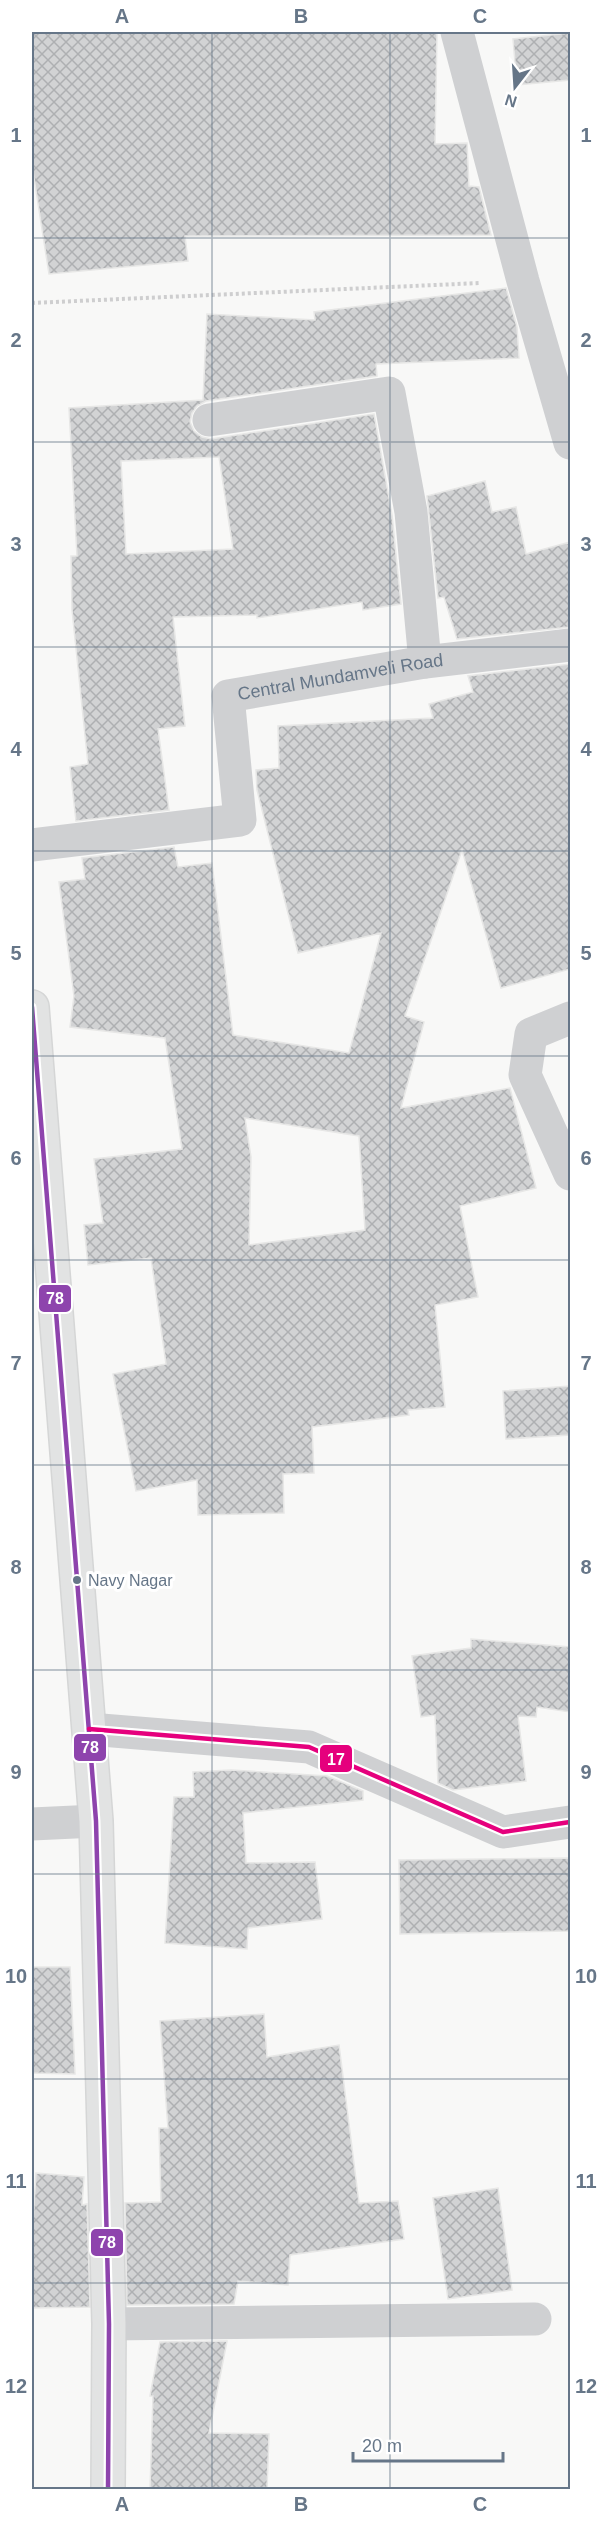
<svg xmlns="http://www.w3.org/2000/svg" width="602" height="2521" viewBox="0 0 602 2521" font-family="Helvetica,sans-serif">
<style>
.building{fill:url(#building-cross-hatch);stroke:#e7e7e6;stroke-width:1.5;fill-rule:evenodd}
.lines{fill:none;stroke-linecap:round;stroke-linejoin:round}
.major-casing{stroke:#d5d6d6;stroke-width:36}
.path{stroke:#cececf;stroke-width:4;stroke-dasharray:3 3;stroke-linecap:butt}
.minor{stroke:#cfd0d2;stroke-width:33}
.major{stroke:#e2e3e3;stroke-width:33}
.bus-1-casing{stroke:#fff;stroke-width:9}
.bus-2-casing{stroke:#fff;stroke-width:9}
.bus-1{stroke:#8e44ad;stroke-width:4.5}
.bus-2{stroke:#e5007d;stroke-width:4.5}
.grid{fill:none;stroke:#667688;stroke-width:1.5;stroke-opacity:0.55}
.bus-dot{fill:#667688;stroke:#fff;stroke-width:2}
.labels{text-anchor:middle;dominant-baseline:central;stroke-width:6;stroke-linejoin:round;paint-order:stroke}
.bus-label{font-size:16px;fill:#667688;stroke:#fff;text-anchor:start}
.street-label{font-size:18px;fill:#667688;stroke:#fff}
.line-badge{stroke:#fff;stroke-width:2}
.badge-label{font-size:16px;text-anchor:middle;font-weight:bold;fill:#fff}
.neatline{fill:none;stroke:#667688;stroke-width:2}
.grid-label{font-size:20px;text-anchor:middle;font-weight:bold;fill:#667688}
</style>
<defs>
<pattern id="building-cross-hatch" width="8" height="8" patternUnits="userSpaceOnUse" patternTransform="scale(1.5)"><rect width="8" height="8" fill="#d2d3d4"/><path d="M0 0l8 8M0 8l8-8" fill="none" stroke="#aeb0b2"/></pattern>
</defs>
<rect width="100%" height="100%" fill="#f8f8f7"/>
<path class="building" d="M32 32H437L435 144 467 143 469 186 479 187 491 235 185 236 188 261 49 274 32 165Z
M570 33V80L517 85 513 39Z
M506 288 517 327 519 358 376 364 377 376 206 401 197 406 192 413 190 422 194 431 202 437 211 439 374 414 392 515 401 604 363 610 362 602 257 618V615L173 617 185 726 158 729 169 810 76 821 70 767 88 764 72 610 71 556H77L69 408 203 400 207 314 315 320 314 312ZM219 457 233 549 126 554 121 461Z
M485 481 492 512 516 507 526 554 570 542V627L457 639 444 597 438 598 427 496Z
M570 664V969L501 988 462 850 405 1016 424 1022 401 1108 510 1088 536 1188 460 1206 478 1297 435 1305 445 1407 408 1410 409 1415 312 1427 314 1473 283 1474 284 1513 198 1515 197 1480 136 1491 113 1374 166 1364 151 1258 88 1265 84 1225 103 1223 94 1159 182 1149 165 1038 70 1027 74 996 59 882 85 879 82 858 174 847 178 867 212 863 233 1035 349 1053 381 933 298 953 257 790 256 770 279 768 278 726 433 718 429 704 473 692 468 676ZM245 1118 359 1136 365 1230 249 1245 251 1157Z
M570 1386V1435L506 1439 503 1391Z
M471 1639 570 1647V1712L537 1707 536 1717 518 1716 526 1781 453 1790 438 1783 435 1715 421 1717 412 1656 471 1648Z
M231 1770 327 1776 363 1791V1800L243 1813 246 1863 315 1862 322 1919 248 1928 247 1949 165 1943 174 1797H194L193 1772Z
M570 1858V1931L400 1934 399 1860Z
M32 1967H70L75 2074 32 2073Z
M264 2014 267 2057 339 2045 359 2203 398 2201 404 2239 290 2255 288 2285 238 2281 234 2304 127 2305 125 2203 161 2202 159 2128H168L160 2021Z
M36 2173 84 2177 82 2205 87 2204 90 2307 32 2308V2239Z
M498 2188 512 2290 448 2299 433 2198Z
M227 2341 209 2433 269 2434 267 2490H150L153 2396H150L160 2342Z"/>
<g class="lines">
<defs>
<path id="major" d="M32 1007 96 1821 109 2324 108 2490"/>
</defs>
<use href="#major" class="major-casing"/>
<path class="path" d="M32 303 480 283"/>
<g class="minor">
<path d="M457 32 523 281 570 443"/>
<path d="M209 420 389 393 411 512 425 662"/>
<path id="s1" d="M32 845 240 820 228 696 425 662 570 645"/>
<path d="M570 1018 531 1034 525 1075 570 1174"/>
<path d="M89 1729 309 1747 503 1832 570 1822"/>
<path d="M32 1824 96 1821"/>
<path d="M109 2324 535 2319"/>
</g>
<use href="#major" class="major"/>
<defs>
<path id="bus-1" d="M32 1007 96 1821 109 2324 108 2490"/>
<path id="bus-2" d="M89 1729 309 1747 503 1832 570 1822"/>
</defs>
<use href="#bus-1" class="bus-1-casing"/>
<use href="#bus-2" class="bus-2-casing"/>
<use href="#bus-1" class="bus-1"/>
<use href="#bus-2" class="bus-2"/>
</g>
<path class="grid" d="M212 32V2490M390 32V2490M32 238H570M32 442H570M32 647H570M32 851H570M32 1056H570M32 1260H570M32 1465H570M32 1670H570M32 1874H570M32 2079H570M32 2283H570"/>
<circle class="bus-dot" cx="77" cy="1580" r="5"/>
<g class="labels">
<g class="bus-label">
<text x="88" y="1580">Navy Nagar</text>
</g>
<g class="street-label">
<text stroke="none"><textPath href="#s1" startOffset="448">Central Mundamveli Road</textPath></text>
</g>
</g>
<g class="line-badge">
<rect x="38" y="1284" width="34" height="29" rx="6" fill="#8e44ad"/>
<rect x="73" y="1733" width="34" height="29" rx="6" fill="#8e44ad"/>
<rect x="319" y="1744" width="34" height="29" rx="6" fill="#e5007d"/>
<rect x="90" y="2228" width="34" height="29" rx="6" fill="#8e44ad"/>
</g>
<g class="badge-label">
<text x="55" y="1304">78</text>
<text x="90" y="1753">78</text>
<text x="336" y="1765">17</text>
<text x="107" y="2248">78</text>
</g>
<rect width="602" height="2521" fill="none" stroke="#ffffff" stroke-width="66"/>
<g transform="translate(515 87) rotate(197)" stroke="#ffffff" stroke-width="4.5" paint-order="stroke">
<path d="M0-4.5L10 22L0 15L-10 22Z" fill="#667688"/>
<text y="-9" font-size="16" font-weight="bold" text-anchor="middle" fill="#667688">N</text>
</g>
<path d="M353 2452v9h150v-9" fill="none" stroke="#667688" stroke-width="3"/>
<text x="362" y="2452" font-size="18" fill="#667688" stroke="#ffffff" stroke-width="4.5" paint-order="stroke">20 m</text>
<rect x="33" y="33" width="536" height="2455" class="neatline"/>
<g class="grid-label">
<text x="122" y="23">A</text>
<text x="301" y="23">B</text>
<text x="480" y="23">C</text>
<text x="16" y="142">1</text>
<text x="586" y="142">1</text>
<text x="16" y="347">2</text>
<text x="586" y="347">2</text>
<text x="16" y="551">3</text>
<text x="586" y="551">3</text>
<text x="16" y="756">4</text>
<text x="586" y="756">4</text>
<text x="16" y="960">5</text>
<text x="586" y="960">5</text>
<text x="16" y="1165">6</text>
<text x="586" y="1165">6</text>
<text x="16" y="1370">7</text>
<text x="586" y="1370">7</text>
<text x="16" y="1574">8</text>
<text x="586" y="1574">8</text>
<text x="16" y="1779">9</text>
<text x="586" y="1779">9</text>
<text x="16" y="1983">10</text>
<text x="586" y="1983">10</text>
<text x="16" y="2188">11</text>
<text x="586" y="2188">11</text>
<text x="16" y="2393">12</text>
<text x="586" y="2393">12</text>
<text x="122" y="2511">A</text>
<text x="301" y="2511">B</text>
<text x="480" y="2511">C</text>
</g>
</svg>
